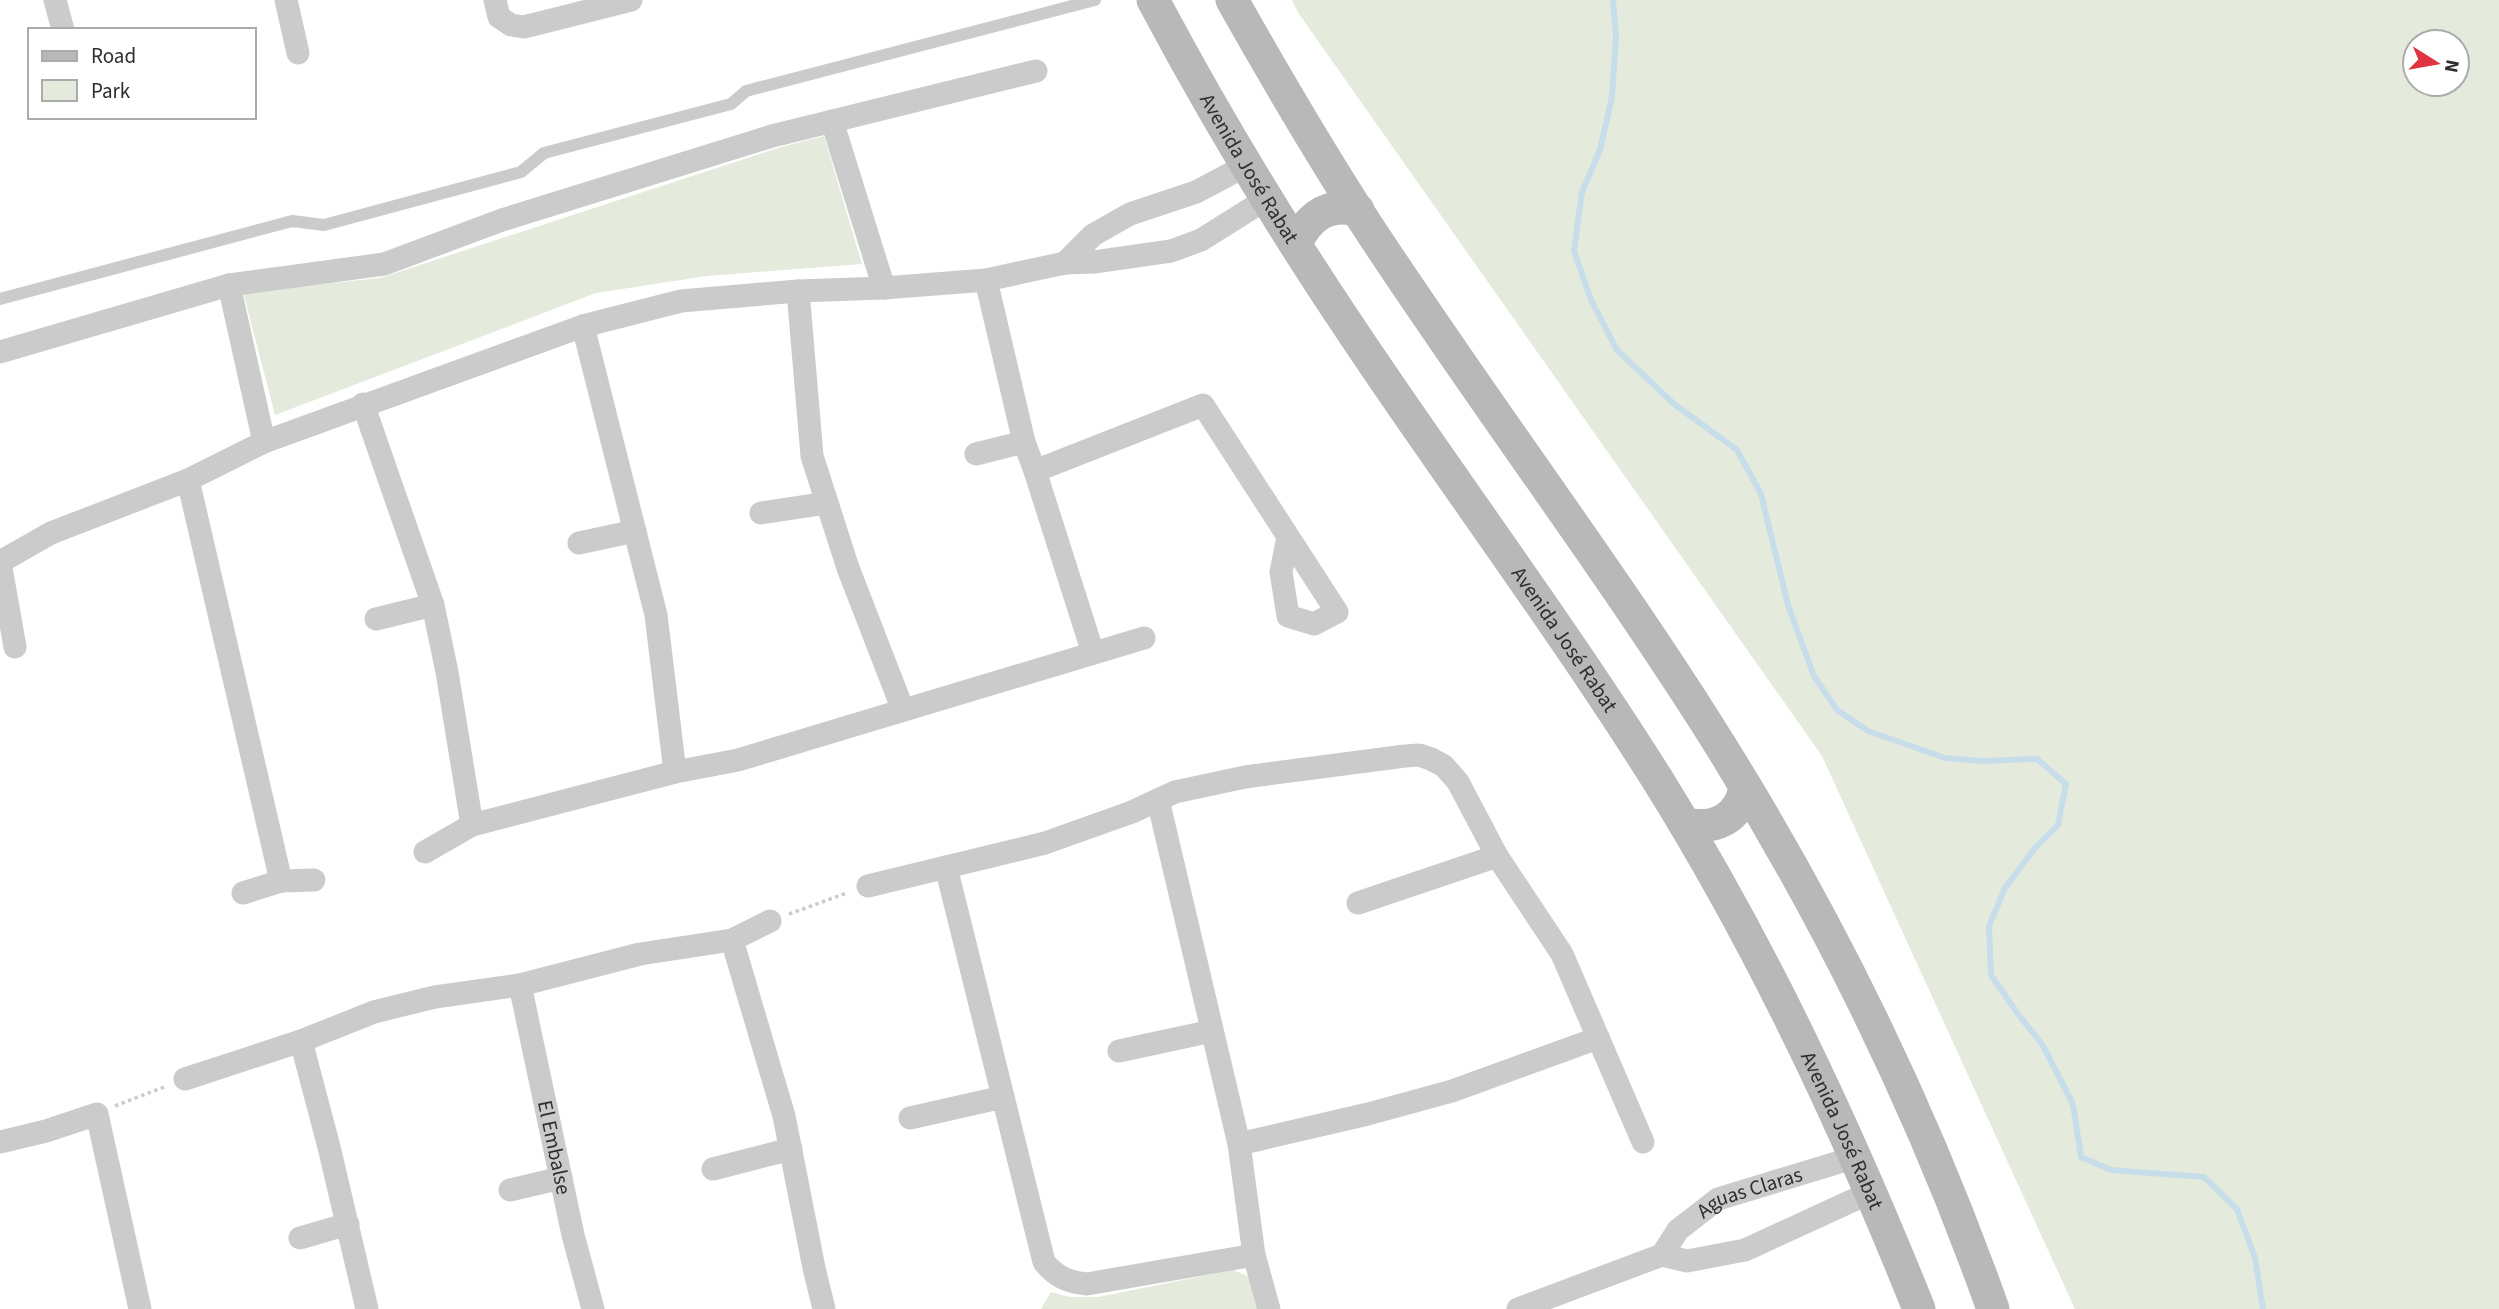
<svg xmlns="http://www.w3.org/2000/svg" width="2499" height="1309" viewBox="0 0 2499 1309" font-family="'Source Sans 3',sans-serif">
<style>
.green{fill:#e4ebdc;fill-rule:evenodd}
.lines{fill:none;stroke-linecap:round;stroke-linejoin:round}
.stream{stroke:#c8ddea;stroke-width:6}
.path{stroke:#cbcbcb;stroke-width:3.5;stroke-dasharray:3.5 3.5;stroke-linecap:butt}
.lane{stroke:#cbcbcb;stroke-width:12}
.street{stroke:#cbcbcb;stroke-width:23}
.secondary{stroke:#b8b8b8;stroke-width:33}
.labels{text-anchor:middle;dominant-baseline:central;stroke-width:7;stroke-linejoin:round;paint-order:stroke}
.street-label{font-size:21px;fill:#2e2e2e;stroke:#fff}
</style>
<rect width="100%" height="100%" fill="#fff"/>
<path class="green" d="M1292 0H2499V1309H2075L1822 756 1299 14ZM2457 42V84H2415V42Z
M824 136 862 264 707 276 596 293 275 415 243 292 380 278 781 147Z
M1233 1270 1250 1277 1259 1309H1041L1051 1292 1070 1297H1098Z"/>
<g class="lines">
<path class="stream" d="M1613 0 1616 36 1612 97 1600 150 1582 192 1574 251 1591 300 1617 350 1674 404 1737 450 1761 494 1788 605 1814 676 1837 710 1868 731 1945 758 1983 761 2037 759 2066 784 2058 825 2035 848 2005 888 1989 926 1991 975 2018 1014 2042 1044 2073 1104 2081 1157 2111 1170 2204 1177 2237 1209 2255 1258 2263 1309"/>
<path class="path" d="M789 914 847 893
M115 1106 167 1086"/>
<path class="lane" d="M0 299 292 221 324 225 521 172 544 153 731 104 746 91 1095 0"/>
<g class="street">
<path d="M55 0 63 30"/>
<path d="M286 0 298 53"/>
<path d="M495 0 499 17 511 25 524 27 631 0"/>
<path d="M832 121 884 288"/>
<path d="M1065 263 1093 235 1130 214 1196 192 1247 165"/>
<path d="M986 280 1024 442 1035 471 1093 653"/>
<path d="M229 285 264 442"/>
<path d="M798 291 812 456 848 568 903 710"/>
<path d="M583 326 656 615 675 772"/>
<path d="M0 352 229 285 384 264 502 220 772 136 1036 71"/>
<path d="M363 404 433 605 447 672 472 825"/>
<path d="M976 454 1024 442"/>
<path d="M1035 471 1203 405 1337 612 1314 624 1288 616 1281 572 1288 537"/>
<path d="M188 480 281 881"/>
<path d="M761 513 827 503"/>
<path d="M579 543 635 531"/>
<path d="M0 562 51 533 188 480 264 442 583 326 681 301 798 291 884 288 986 280 1065 263 1094 262 1171 251 1201 240 1268 198"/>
<path d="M0 562 15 647"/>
<path d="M376 619 433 605"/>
<path d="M1158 800 1239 1144 1254 1255 1269 1309"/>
<path d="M425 852 472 825 675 772 738 760 1144 638"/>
<path d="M946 867 1044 1262C1056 1277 1068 1282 1087 1284L1254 1255"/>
<path d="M868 886 1045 843 1132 812 1175 792 1245 777 1405 756 1419 755 1431 759 1444 766 1458 782 1497 856 1562 954 1643 1142"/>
<path d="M243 893 281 881 314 880"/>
<path d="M1358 903 1497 856"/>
<path d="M732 940 784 1116 814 1268 824 1309"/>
<path id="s1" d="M520 985 573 1235 593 1309"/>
<path d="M301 1041 329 1147 367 1309"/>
<path d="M1119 1051 1212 1031"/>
<path d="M185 1079 301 1041 374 1012 435 997 520 985 640 954 732 940 770 921"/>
<path d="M910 1118 1003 1097"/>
<path d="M0 1142 46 1131 97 1114 140 1309"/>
<path d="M1239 1144 1368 1114 1452 1091 1598 1038"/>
<path d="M713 1169 791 1149"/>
<path d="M510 1190 561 1178"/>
<path d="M300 1238 348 1224"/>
<path id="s2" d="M1662 1255 1678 1230 1718 1199 1856 1157"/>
<path d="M1518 1309 1662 1255 1687 1261 1745 1250 1871 1192"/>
</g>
<g class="secondary">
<path id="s3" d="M1153 0C1197 83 1245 165 1295 244 1411 427 1544 599 1659 782 1763 949 1846 1127 1919 1309"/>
<path d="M1232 0C1272 71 1313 141 1357 210 1469 383 1594 547 1705 721 1822 905 1920 1103 1993 1309"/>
<path d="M1295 244C1309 217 1327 202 1358 210"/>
<path d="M1685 824C1715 830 1739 819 1745 788"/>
</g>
</g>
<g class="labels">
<g class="street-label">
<text stroke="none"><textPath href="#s3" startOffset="194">Avenida José Rabat</textPath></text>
<text stroke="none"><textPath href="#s3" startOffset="761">Avenida José Rabat</textPath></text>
<text stroke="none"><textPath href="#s3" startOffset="1326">Avenida José Rabat</textPath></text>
<text stroke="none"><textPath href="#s1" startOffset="166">El Embalse</textPath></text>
<text stroke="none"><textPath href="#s2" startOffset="112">Aguas Claras</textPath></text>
</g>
</g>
<rect x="28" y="28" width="228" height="91" fill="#ffffff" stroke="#ababab" stroke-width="2"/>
<rect x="42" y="51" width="35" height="10" fill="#b8b8b8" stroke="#ababab" stroke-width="2"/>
<text x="91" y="63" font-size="21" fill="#2e2e2e">Road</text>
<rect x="42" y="80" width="35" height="21" fill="#e4ebdc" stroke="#ababab" stroke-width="2"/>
<text x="91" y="98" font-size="21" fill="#2e2e2e">Park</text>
<g transform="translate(2436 63) rotate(101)"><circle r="33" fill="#ffffff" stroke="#ababab" stroke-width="2"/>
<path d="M0-5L12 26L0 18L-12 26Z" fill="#df3541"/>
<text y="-10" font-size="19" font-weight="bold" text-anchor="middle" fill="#2e2e2e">N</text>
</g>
</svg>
